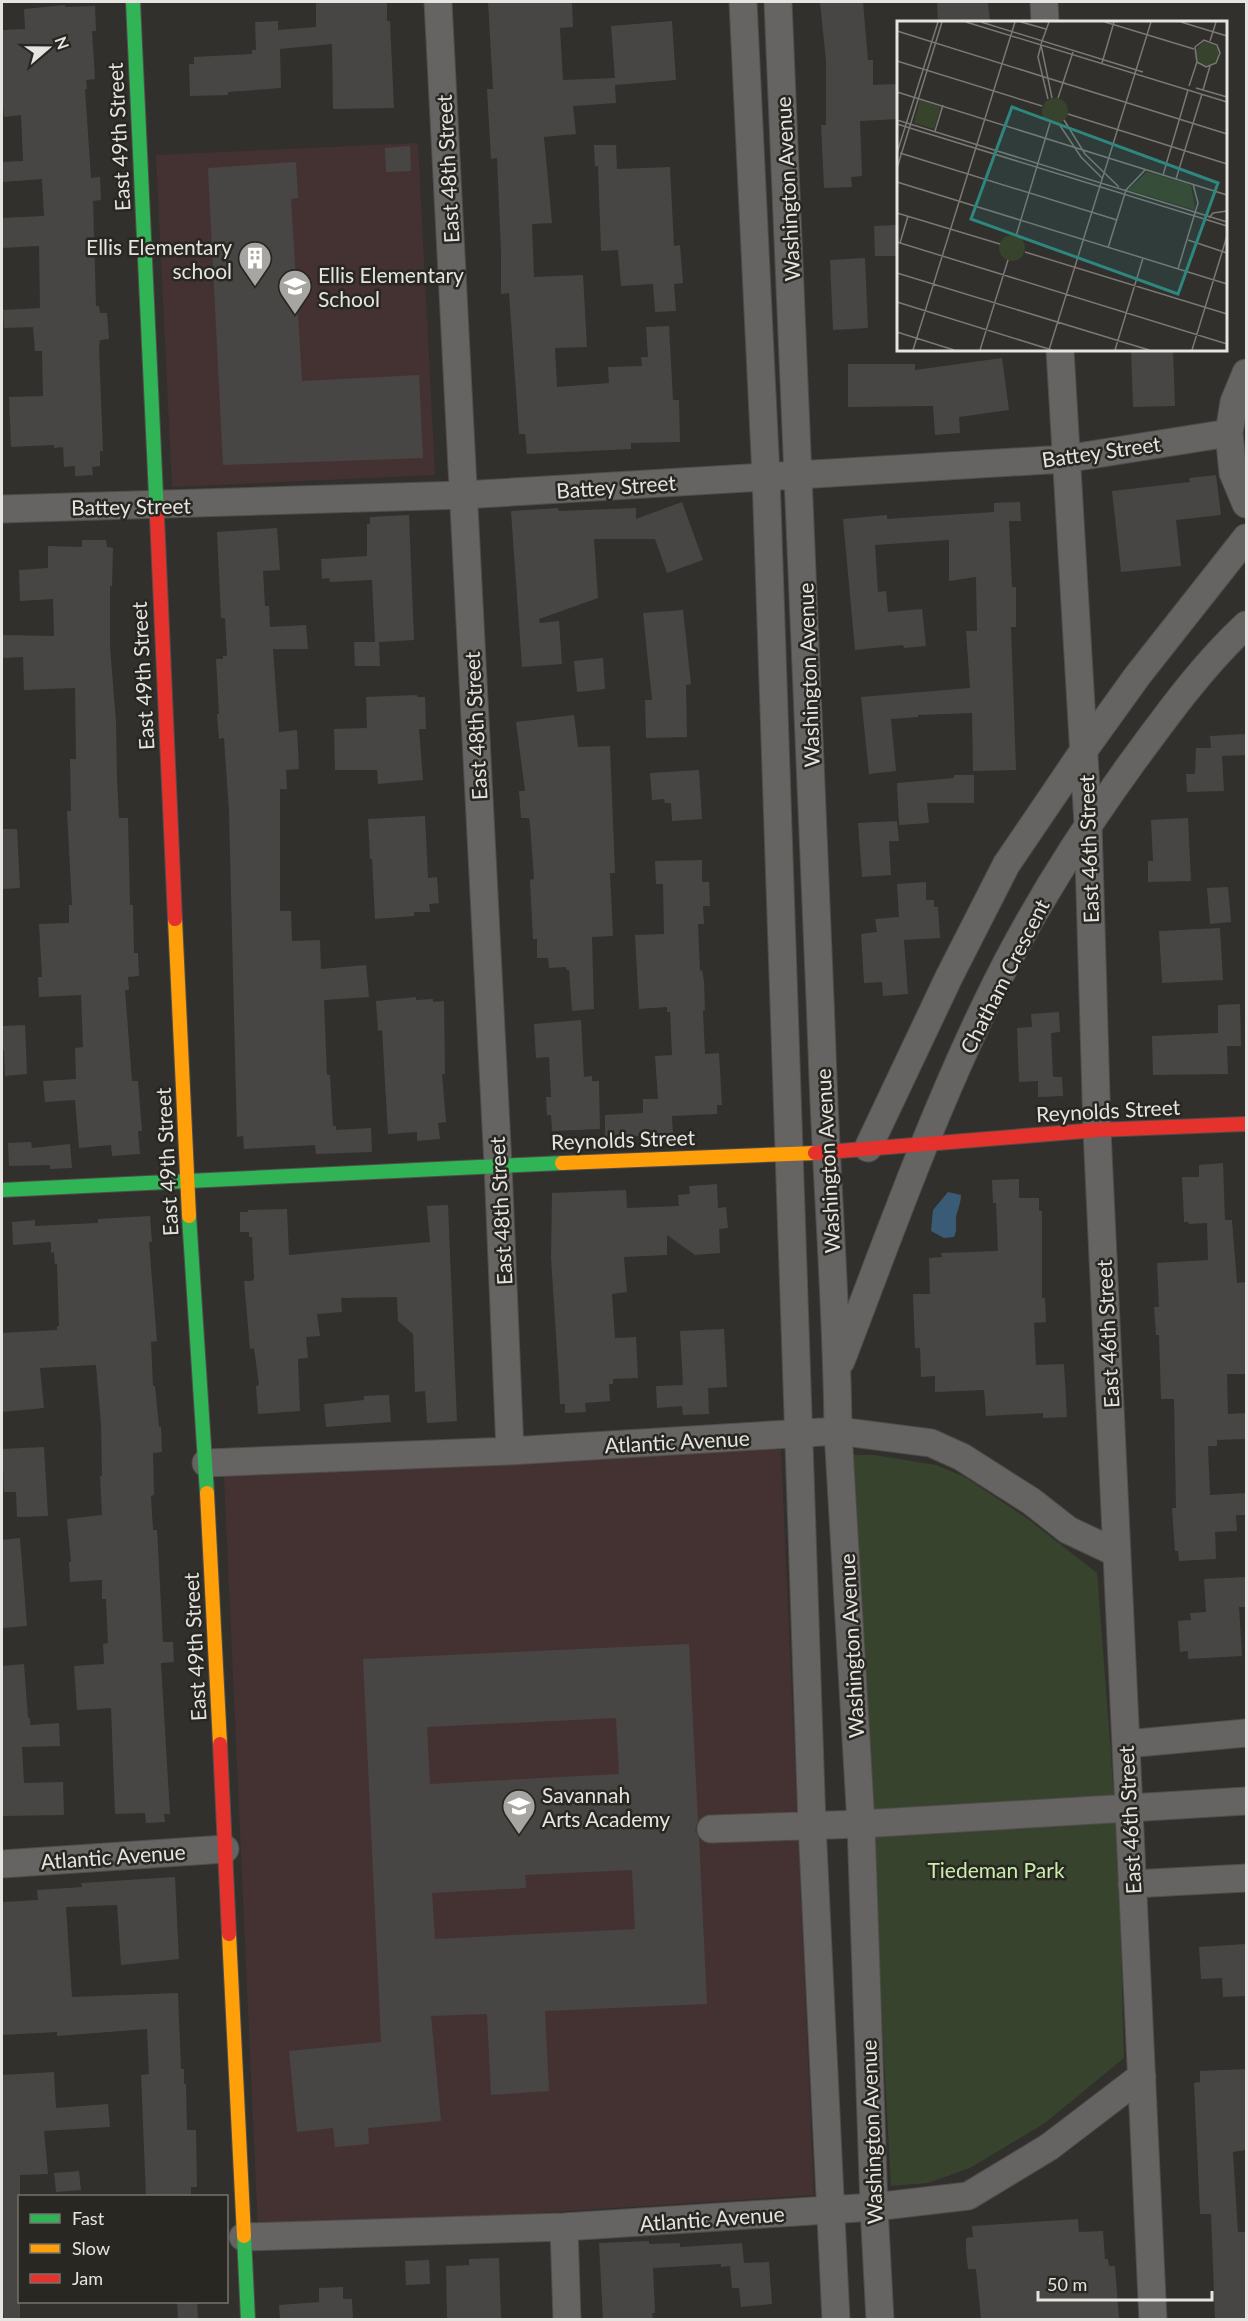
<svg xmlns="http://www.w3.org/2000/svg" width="1248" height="2321" viewBox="0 0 1248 2321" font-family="Lato,sans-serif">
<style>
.education{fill:#443233}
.green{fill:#37432d}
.water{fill:#395b76}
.building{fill:#484644;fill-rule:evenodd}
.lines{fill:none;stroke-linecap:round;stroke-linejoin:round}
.street-casing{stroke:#4e4d4a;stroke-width:29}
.fast-casing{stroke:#4e4d4a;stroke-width:16}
.slow-casing{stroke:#4e4d4a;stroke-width:16}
.jam-casing{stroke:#4e4d4a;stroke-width:16}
.street{stroke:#656462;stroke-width:27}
.fast{stroke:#30b455;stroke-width:14}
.slow{stroke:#ff9f0a;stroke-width:14}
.jam{stroke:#e5322d;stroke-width:14}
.labels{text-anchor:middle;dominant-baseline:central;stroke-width:5;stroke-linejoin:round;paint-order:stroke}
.street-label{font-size:21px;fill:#e5e4e0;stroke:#292721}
.poi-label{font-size:21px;fill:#e5e4e0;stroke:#292721;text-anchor:start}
.park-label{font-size:21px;fill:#c9eeac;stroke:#292721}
.inset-road{fill:none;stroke:#797875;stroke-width:1.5}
.view{fill:#2f867f;fill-opacity:0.15;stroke:#2f867f;stroke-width:3}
.inset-edge{fill:none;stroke:#e5e4e0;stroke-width:3}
</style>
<rect width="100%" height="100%" fill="#31302d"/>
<path class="education" d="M418 143 435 475 172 487 156 155Z
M781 1449 814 2195 258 2231 224 1476Z"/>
<path class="green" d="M851 1455H874L936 1465 965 1477 1028 1519 1097 1573 1111 1754 1119 1881 1124 2058 1045 2123 970 2168 928 2183 891 2186Z"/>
<path class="water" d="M948 1192 961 1195C961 1205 955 1214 956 1222 956 1229 957 1230 954 1237L944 1238 931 1231 933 1210Z"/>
<path class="building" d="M316 2H387V21H390L394 108 333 109 332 44 280 49 281 88 228 92V95L190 96 189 64H194V57L252 54V50H256L255 22 278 21V30L316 27Z
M488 2H572L573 27 560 28 563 80 615 78 611 26 672 21 676 80 615 85 616 103 573 106 576 134 544 137 552 223 532 224 534 277 583 275 587 347 555 348 557 387 609 383 608 367 642 366 641 357H648L646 327 669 326 673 400H679L680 442 631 443V449L527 454 525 434H519L509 293 501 294V251L497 158 491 159 487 89H493Z
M820 2H863L868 60H873V85L898 84V119L860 121 862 176 851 177 852 187 824 188 821 125H826V61Z
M937 2H988L990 22H938Z
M65 5V7L95 6 96 31H92L95 79 86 80 87 89H85L91 178 100 177 101 200 93 201 96 306H99L100 313H107L109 339 100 340 99 348 103 451H100V466L92 467 93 475 75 476V466L64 467 63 447 54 448V445L11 447 9 397 43 396 42 351H35L33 327 4 328 3 310 40 308 39 246 2 248V218L44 216 42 179 2 182V162L23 161 21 115 4 117 2 96V30L25 29 24 9Z
M594 145H616L617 169 670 167 674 246 680 245 683 283 674 284 676 311 655 312 653 284 621 286 618 250 601 251 598 166H595Z
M410 146 411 171 386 172 385 148Z
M296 162 298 198 291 199 302 381 419 375 423 458 223 465 208 168Z
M898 225V256H875L874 226Z
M865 258 868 328 833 330 830 260Z
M1131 350H1173L1175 406 1133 407Z
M1002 358 1009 410 959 417 960 433 935 435 933 406 848 407V364H915V370Z
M1216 475 1221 515 1176 520 1181 566 1121 572 1112 491 1190 482 1189 478Z
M682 502 703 560 667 573 655 539H594L598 598 539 619 540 623 559 621 562 664 522 667 511 511 558 508 559 511 636 508V519Z
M1020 502 1021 521H1009L1012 587H1016V627H1011L1016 770 973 771 972 713 918 715V717L891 719 896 771 869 774 861 697 970 688 966 631H977L976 577 949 581V540L875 545 878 592 886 591 888 612 922 609 926 646 904 648 903 645 855 650 843 519 887 515V519L994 512V503Z
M409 515 414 640 379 642 380 666H355L354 642H375L372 580 330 582 329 578 322 579 321 559 367 556V524H370V517Z
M277 528 280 570 263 571 265 606H269L270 627 306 625 308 649H273L279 732 297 730 299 769 286 770 287 789H280V911H291L292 941 320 940 321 969 366 965 369 997 324 1000 327 1075H330L333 1126H336V1130L371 1128 372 1152 316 1154 315 1145 244 1149 243 1136 237 1137 229 812 224 738 219 739 217 714H219L216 659H223V656H227L225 618H221L217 532Z
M82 540H106L107 547 113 548 112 586H110V647L116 721 117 779 119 818H128L130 905H133L134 953H138L139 976 128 977 129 990H125L132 1081H138L142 1131H138L140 1154 112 1156 111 1145 79 1148 75 1100 45 1102 43 1081 76 1079 75 1048 83 1047 81 995 39 997 38 977H42L39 924 69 923V905H72L67 811H71L70 759H76L75 688 24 690 23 657 2 658V635L54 636 53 599 20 601 19 570 48 568V546L82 547Z
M683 610 691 684 686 685 687 737 646 738 645 700H652L643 613Z
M603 658 605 689 577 692 574 661Z
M417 695V697H425L426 729H419L423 780 378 784 377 770H335L334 729 367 728 366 697Z
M574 715 578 747 610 746 615 873H610L613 936 592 937 594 1009 572 1011 569 970H567L566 967 549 968 548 958H537V939H533L530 880 534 879 530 824 529 818H521L519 791H525L516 722Z
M1246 734V755L1222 756 1224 791 1187 792 1186 774H1195L1196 748H1211L1210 736Z
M699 770 702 819 672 821 671 803H665L664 799 652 800 650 773Z
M954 775H974V803H927L929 823 899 825 897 783 954 778Z
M425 816 428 878 437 877 439 903 429 904 430 912H414V916L375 919 372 859H370L368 819Z
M1188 818 1191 881 1148 882V861H1153L1151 820Z
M897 821 899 841H889L891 875 862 877 858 823Z
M2 829H17L20 888 2 889Z
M702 860V882H709L710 906H703L704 924H698L700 971 702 970 704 981 705 1010 703 1011 705 1054 719 1053 722 1105H717V1114L672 1116 673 1135 605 1137V1115L643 1113V1099H658L655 1056 672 1055 670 1012H667V1007L639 1009 635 935 664 934 663 884H656L655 861Z
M926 882V900H934V907H938L940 938 904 940 908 994 883 996 882 982 864 983 861 934 877 932 875 919 899 917 897 884Z
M1228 887 1231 922 1210 924 1207 888Z
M1220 928 1223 980 1162 983 1159 931Z
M416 997V1000L433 999V1002L444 1001 445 1074H442L446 1122 438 1123 440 1139 417 1141V1132L388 1134 382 1030 378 1031 376 1001Z
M1240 1004 1241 1046H1227L1228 1074 1153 1075 1152 1036 1218 1033V1005Z
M1059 1012 1060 1032 1051 1033 1053 1077H1062L1063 1096 1038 1097V1081L1019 1082 1017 1028 1032 1027 1031 1014Z
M581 1020 584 1077 592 1076V1081H599L600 1129 552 1131 551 1115H547L546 1097H551L549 1057 536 1058 534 1024Z
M25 1025 27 1074 5 1076 4 1050H2V1026Z
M31 1142 32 1148 70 1144 72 1168 50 1169V1165L9 1166 8 1143Z
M1223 1163 1225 1220H1232L1237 1283 1246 1282V1374H1227L1228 1414 1246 1413V1439L1217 1440V1446H1208L1210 1495 1246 1493V1515H1236L1237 1531 1215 1532 1216 1559 1179 1561 1178 1551H1175L1173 1523 1172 1508H1176L1174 1399H1161L1159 1335H1156L1154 1307H1159L1157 1263 1208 1260 1207 1223 1189 1224 1188 1222H1184L1182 1177H1199V1165Z
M1019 1179V1198H1039V1211H1042V1298H1045L1046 1322 1034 1323 1036 1365 1064 1364 1067 1417 1043 1418V1413L986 1416 984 1390 935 1392V1376L921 1377 920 1348H915L913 1294H930L929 1258 942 1257 941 1253 998 1251 996 1203H993L992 1180Z
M717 1184 718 1208 726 1207 728 1228 719 1229 720 1253 695 1255 667 1235V1255L624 1257 627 1292 612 1294 615 1338 636 1337 638 1378 613 1379V1384H609L610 1401 585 1403 586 1412 565 1413V1404H560L559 1383 551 1257 552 1193 626 1190 627 1208 679 1206 678 1195 690 1194 689 1186Z
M448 1205 457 1421 427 1423 425 1391 415 1392 413 1334 398 1321 397 1297 341 1298 342 1312 317 1314 320 1336 306 1337 308 1358 298 1359 300 1411 258 1414 256 1386 259 1385 254 1348 250 1349 244 1281H252L254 1278 252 1237H249V1232H240V1212H248V1210L287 1209 289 1255 430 1242 427 1206Z
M150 1216 152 1242H149L157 1341 151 1342 153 1386H155L159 1427H161L162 1452 153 1453 154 1495 151 1496 153 1530H157L163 1642H173L174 1662 161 1663 170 1814H164L165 1822 146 1823 145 1813 115 1814 111 1708 77 1710 74 1666 104 1664 103 1644 108 1643 106 1599H102V1580L70 1582 69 1562H71L67 1519 102 1515 100 1476H102L101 1425 96 1365 40 1368 44 1408 2 1412V1333L57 1330V1326H59L57 1264H55L54 1252 51 1253V1244L50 1242 13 1245 12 1222 35 1220V1226L98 1223V1219Z
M724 1329 727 1387 708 1388 709 1414 683 1415 682 1406 657 1408 656 1386 683 1385 680 1331Z
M389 1395 391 1422 326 1427 324 1404 364 1400V1396Z
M44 1447 48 1516 17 1517 16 1492H4L2 1449Z
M20 1538 27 1626 2 1628V1540Z
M1246 1577V1607H1239L1242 1656 1188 1659V1651L1180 1652 1178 1621 1191 1620 1190 1613 1206 1612 1204 1579Z
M689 1644 698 1821 695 1830 699 1838 707 2004 545 2011 549 2091 491 2095 487 2014 431 2016 441 2121 368 2128 369 2144 335 2147 333 2128 297 2132 289 2051 381 2042 363 1659ZM616 1718 619 1774 430 1784 427 1727ZM632 1870 635 1929 435 1939 432 1893 526 1888 525 1875Z
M24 1664 28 1718H30V1725L59 1723 60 1746 22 1747 24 1783 63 1782 64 1815 2 1816V1666Z
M175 1877 179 1959 121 1965 117 1905 66 1907 72 1997 178 1993 181 2069H184V2084H186L187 2130H196L197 2187H191V2196H146L141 2075 149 2074 147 2029 57 2036V2032L2 2035V1902L38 1900 37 1890 82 1887 81 1883Z
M1246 1944V1996L1223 1997 1222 1978 1201 1979 1199 1947Z
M1246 2069V2150L1233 2152 1238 2232H1246V2319H1215L1211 2214H1200L1194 2083 1200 2082V2071Z
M54 2072 56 2108 108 2104 110 2127 44 2131 48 2174 20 2175V2319H4L2 2303V2075Z
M79 2171 81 2190 56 2192 54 2173Z
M1078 2219 1079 2232 1103 2231 1105 2259H1108L1109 2266H1115L1119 2319H981L976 2269H968L966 2250V2238L973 2237 972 2226Z
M649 2241V2244L680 2243V2247L742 2243 744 2263 769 2262 772 2304 741 2307 739 2288H732L730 2266 721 2267V2264L653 2268 655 2313H652L653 2319H603L599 2243Z
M499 2258 501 2319H447L446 2266 469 2265V2259Z
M429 2260 430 2284 406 2285 405 2261Z
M343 2287V2299H352L353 2319H280L279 2305 319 2302V2288Z
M177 2301H197L198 2319H178Z"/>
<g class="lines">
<defs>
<path id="street" d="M438 2 498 1165 510 1451
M743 2 766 476 812 1825 836 2320
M778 2C795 351 809 701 822 1051 826 1178 837 1304 838 1431L861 1824 874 2207 880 2320
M1044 2 1045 22
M1060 350 1088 824 1097 1130 1153 2320
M1246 373 1234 402 1229 433 1233 473 1246 504
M2 509 463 495 1065 459 1229 433
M868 1148 949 977 1006 865 1084 750 1138 675 1246 538
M841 1361C887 1241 930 1120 986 1004 1026 920 1076 840 1131 764 1167 715 1202 666 1246 625
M206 1463 510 1451 838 1431 931 1443 962 1457 1031 1501 1068 1530 1117 1553
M1126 1744 1246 1733
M711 1829 861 1824 1246 1801
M2 1864 225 1849
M1132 1884 1246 1878
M564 2227 567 2320
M243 2237 564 2227 874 2207 968 2196 1049 2147 1142 2076"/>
<path id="fast" d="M133 2 157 517
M2 1190 562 1163
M189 1216 207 1493
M244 2236 248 2320"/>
<path id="slow" d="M175 919 189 1216
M562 1163 815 1153
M207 1493 220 1744
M229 1934 244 2236"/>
<path id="jam" d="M157 517 175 919
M815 1153 1097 1130 1246 1124
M220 1744 229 1934"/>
</defs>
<use href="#street" class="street-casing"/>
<use href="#fast" class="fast-casing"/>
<use href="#slow" class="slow-casing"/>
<use href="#jam" class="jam-casing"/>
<use href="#street" class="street"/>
<use href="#fast" class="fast"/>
<use href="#slow" class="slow"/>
<use href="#jam" class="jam"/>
</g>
<defs>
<symbol id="building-pin" viewBox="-11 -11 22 30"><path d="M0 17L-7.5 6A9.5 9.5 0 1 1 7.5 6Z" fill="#a6a5a1" stroke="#292721"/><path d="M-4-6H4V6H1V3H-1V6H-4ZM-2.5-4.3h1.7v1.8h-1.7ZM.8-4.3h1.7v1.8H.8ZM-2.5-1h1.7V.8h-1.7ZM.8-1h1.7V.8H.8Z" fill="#fff"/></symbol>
<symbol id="school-pin" viewBox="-11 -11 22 30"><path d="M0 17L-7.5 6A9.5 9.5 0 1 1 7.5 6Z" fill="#a6a5a1" stroke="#292721"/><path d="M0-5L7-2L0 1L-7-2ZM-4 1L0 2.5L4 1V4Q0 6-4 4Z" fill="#fff"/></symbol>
</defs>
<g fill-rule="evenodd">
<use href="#building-pin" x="236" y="239" width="38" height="52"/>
<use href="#school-pin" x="276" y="267" width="38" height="52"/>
<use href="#school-pin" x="500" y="1787" width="38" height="52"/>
</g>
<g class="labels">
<g class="street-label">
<text transform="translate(118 137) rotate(-93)">East 49th Street</text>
<text transform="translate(447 169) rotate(-93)">East 48th Street</text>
<text transform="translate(787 189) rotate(-93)">Washington Avenue</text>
<text transform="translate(1101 451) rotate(-8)">Battey Street</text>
<text transform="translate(616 486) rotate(-4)">Battey Street</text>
<text transform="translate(131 506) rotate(-1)">Battey Street</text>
<text transform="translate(808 675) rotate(-92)">Washington Avenue</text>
<text transform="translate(142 676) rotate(-93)">East 49th Street</text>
<text transform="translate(475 726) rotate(-93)">East 48th Street</text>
<text transform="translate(1088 849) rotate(-92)">East 46th Street</text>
<text transform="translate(1004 976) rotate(-63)">Chatham Crescent</text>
<text transform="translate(1108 1110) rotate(-3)">Reynolds Street</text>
<text transform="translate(623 1139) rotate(-2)">Reynolds Street</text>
<text transform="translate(827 1161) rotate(-93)">Washington Avenue</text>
<text transform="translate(166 1162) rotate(-93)">East 49th Street</text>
<text transform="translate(500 1211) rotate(-93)">East 48th Street</text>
<text transform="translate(1107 1334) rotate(-93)">East 46th Street</text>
<text transform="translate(677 1441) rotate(-3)">Atlantic Avenue</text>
<text transform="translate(851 1646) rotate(-93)">Washington Avenue</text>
<text transform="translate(194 1647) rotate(-93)">East 49th Street</text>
<text transform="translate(1129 1820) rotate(-93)">East 46th Street</text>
<text transform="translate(113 1856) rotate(-4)">Atlantic Avenue</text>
<text transform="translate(871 2132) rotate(-92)">Washington Avenue</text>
<text transform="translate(712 2218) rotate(-4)">Atlantic Avenue</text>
</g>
<g class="poi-label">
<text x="232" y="246" text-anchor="end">Ellis Elementary<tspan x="232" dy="24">school</tspan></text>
<text x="318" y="274">Ellis Elementary<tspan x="318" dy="24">School</tspan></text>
<text x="542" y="1794">Savannah<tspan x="542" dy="24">Arts Academy</tspan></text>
</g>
<g class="park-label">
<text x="996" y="1869">Tiedeman Park</text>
</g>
</g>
<g transform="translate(897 21)">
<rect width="330" height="330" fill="#31302d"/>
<path d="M307 19 322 27 321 39 309 46 298 38 297 31ZM145 90a13 13 0 1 1 26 0a13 13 0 1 1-26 0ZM23 79 44 86 37 108 17 102ZM250 151 294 164 298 189 231 169ZM102 227a13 13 0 1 1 26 0a13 13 0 1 1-26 0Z" fill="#37432d"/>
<path class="inset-road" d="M69 1 330 81M84 1 246 51M124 1 149 8M208 1 297 28M284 1 330 15M0 10 330 113M313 20 319 1M144 23 152 1M144 24 141 36 151 78M144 24 155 77M0 40 145 85M205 42 217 1M292 65 300 41 298 26 307 19 320 24 323 32 319 42 309 46 300 41M299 67 330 76M306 69 313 45M0 71 330 174M161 77 176 31M171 93 330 143M0 99 330 201M167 99 188 133 222 166M0 103 330 205M162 103 184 136 205 157M38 110 46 84M0 132 41 1M3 132 220 199M0 147 45 1M266 154 291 69M279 158 305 73M0 161 330 263M0 192 103 223M312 197 316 192 330 190M119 215 153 102M291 219 330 232M0 221 330 323M3 222 11 195M211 227 229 169 249 148M128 231 330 293M281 248 301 182 296 163M0 252 252 329M0 281 155 329M0 311 57 329M16 329 118 1M83 329 111 239M152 329 254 1M218 329 246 237M295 329 330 215"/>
<path class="view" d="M115 86 321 162 281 273 74 198Z"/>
<rect width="330" height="330" class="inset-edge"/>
</g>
<rect width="1248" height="2321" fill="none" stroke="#e5e4e0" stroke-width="6"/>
<rect x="18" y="2195" width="210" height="108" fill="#292721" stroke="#74736d" stroke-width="1.5"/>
<rect x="30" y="2214" width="30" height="9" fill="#30b455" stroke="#74736d" stroke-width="1.5"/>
<text x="72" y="2225" font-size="18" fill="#e5e4e0">Fast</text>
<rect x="30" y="2244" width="30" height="9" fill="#ff9f0a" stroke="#74736d" stroke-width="1.5"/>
<text x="72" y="2255" font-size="18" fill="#e5e4e0">Slow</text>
<rect x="30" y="2274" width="30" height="9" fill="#e5322d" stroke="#74736d" stroke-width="1.5"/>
<text x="72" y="2285" font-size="18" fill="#e5e4e0">Jam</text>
<g transform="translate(48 48) rotate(70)" stroke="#292721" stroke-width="4.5" paint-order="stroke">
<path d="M0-4.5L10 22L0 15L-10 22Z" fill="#e5e4e0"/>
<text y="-9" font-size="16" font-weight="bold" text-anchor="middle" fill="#e5e4e0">N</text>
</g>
<path d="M1038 2291v9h174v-9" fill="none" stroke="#e5e4e0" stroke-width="3"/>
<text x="1047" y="2291" font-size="18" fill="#e5e4e0" stroke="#292721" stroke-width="4.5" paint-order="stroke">50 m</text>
</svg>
